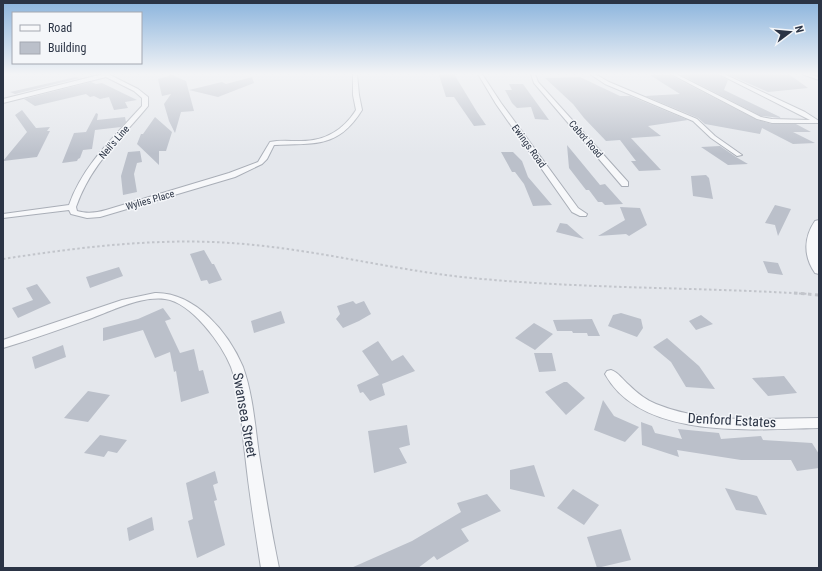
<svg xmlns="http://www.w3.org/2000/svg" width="822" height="571" viewBox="0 0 822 571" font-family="'Roboto Condensed',sans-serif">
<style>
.building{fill:#bbc0ca}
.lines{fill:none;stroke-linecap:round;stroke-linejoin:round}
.minor-casing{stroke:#a9aeb7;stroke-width:2}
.tertiary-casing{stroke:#a9aeb7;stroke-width:2}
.path-far1{stroke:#c2c5cb;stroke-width:2;stroke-dasharray:2.5 2.5;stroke-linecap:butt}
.path{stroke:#c2c5cb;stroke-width:3;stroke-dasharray:3.5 3.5;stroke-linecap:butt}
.minor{fill:#f7f8fa;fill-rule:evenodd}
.tertiary{fill:#f7f8fa;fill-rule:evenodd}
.labels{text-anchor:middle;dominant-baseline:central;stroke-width:3;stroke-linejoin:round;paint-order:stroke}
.far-street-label{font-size:10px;fill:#2b3445;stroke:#f4f6f9}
.near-street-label{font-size:14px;fill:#2b3445;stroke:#f4f6f9}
</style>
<rect width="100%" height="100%" fill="#e4e7ec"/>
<path class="building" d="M454 74 477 112 486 125 474 126 454 97H446L439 75Z
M705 74H718L728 80 724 90 782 118 761 116 681 75Z
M727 74 790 75 808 88 768 92Z
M172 75 186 81 194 111 181 112 175 133 169 121 164 104 171 94 162 96 158 79Z
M650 75H670L757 120 772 124H796L811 132H793L815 143 793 144 762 128 760 134 705 124 698 118 645 96 680 94Z
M76 77 80 78 15 94 10 92Z
M252 77 254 83 218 97 189 90 222 82 226 84Z
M580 77 620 96H630L688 120 648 126 661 136 631 138 661 170 639 171 631 161H636L620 140 606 141 584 118 573 104 545 78Z
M91 82 96 84 102 83 137 100 125 102 128 108 114 110 109 97 100 99 94 96 90 97 86 94 35 106 24 99Z
M509 84H523L549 120 535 119 531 107 517 108 512 103 505 90H512Z
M22 110 36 128 50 127 47 131H50L37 157 3 161 27 132 15 115Z
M96 113 98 114 97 120 125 117 126 122 121 127 95 130 92 149 83 150 80 158 78 159 77 161 62 163 74 133 86 132Z
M155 117 172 132 166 151H159V165L137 144 141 134H143Z
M567 145 600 185 605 184 623 204 605 205 602 202H598L589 190H586L569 168Z
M720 146 736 157 748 164 728 165 701 147Z
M140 151 142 162 137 163 134 174 137 192 123 195 121 176 128 152Z
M501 152H513L522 161 528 177 552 205 533 206 524 184 515 172H512Z
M706 175 709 178 713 199 693 196 691 176Z
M775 205 791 209 778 236 775 225 765 223Z
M620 207 640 208 647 225 629 236 626 234 598 236 625 220Z
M560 223 567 224 584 239 556 232Z
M204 250 212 264H214L222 280 209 284 207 280 201 281 190 254Z
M763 261 778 263 783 275 768 273Z
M119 267 123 276 90 288 86 277Z
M37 284 51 303 18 318 12 308 33 300 26 288Z
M353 301 356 304 364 301 371 314 359 321 343 328 336 319 340 314 337 306Z
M163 308 171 319 165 321 180 353 194 349 199 371 203 370 209 393 181 402 176 371 174 372 170 352 155 358 143 330 103 341V328L138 319Z
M281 311 285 323 254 333 251 321Z
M621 313 641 319 643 328 637 337 608 326 613 315Z
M701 315 713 324 696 330 689 321Z
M592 319 600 336H588L587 333H573L572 331H557L553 320Z
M534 323 553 334 535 350 515 338Z
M667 338 699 366 715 389 686 387 671 362 653 347Z
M378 341 392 361 403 355 415 371 382 384 385 395 370 401 363 392 360 393 357 385 379 375 362 351Z
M63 345 66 357 35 369 32 357Z
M534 353H552L556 371 539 372Z
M784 376 797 393 768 396 752 378Z
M564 382H567L585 398 566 415 545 392Z
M88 391 110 395 88 422 64 418Z
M603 400 614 416 639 427 625 442 594 430Z
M641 422 652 426 655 433 682 439 678 429 719 433 721 439 761 436 763 440 812 443 819 454V468L797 471 791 460H741L677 450 679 457 642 445Z
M407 425 410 445 399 448 407 463 374 473 368 431Z
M100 435 127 440 117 453 108 451 104 457 84 453Z
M534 465 545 497 510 489V470Z
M215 471 218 483 213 485 217 500 214 501 225 545 197 558 188 521 193 519 186 483Z
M725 488 757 496 767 515 736 510Z
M573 489 599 505 584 525 557 508Z
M487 494 501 511 461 529 469 541 437 560 434 556 418 568H351L412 541 461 512 457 503Z
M152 517 154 530 129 541 127 528Z
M621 529 631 560 597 568 587 537Z"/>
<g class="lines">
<defs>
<path id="minor" d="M103 74H108L138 89 148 97V106C120 140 91 164 76 207L77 211C87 214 96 213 106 210L229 173 258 162 270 142C279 140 289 141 298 141 323 142 343 131 356 110L353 95V74H357L359 95 362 110C338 149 313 143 274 145L267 159 262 164 235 177 100 217 87 218 71 214 69 210 3 218V214L69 205C83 165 114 137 142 106V98L134 91 106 77 3 103V99Z
M478 74H482L501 103 578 208 587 214 586 216H580L572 212 496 104Z
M531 74H535L538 82 628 182V186H622L534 83Z
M590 74H595L609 82 697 119 715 136 742 155 737 156 711 138 693 121 605 84Z
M671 74H676L761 117 772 119 810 120 719 74H724L805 112 819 121V123H772L757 119Z
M802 74H808L819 77V80Z
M155 293C195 292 229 333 243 367 253 395 255 426 259 454 265 492 271 530 279 568H261C255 530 249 492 245 454 241 425 241 394 231 367 222 344 191 302 165 299 141 296 114 310 92 318 63 328 33 339 3 348V340L122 300Z
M611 370C618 372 623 380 629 385 637 393 646 400 656 404 707 425 766 418 819 418V428C755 429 642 441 605 374L607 371Z"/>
<path id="tertiary" d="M819 220 818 246 819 274 815 273C803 256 804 237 815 221Z"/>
</defs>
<use href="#minor" class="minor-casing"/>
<use href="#tertiary" class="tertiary-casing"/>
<path class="path-far1" d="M3 259C87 246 170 236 254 245 327 252 399 271 472 278 584 289 697 287 809 294"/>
<path class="path" d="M794 293 819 295"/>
<use href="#minor" class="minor"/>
<use href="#tertiary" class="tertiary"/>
</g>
<linearGradient id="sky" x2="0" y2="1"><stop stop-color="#8bb4dd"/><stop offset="0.48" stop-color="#f3f4f6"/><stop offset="1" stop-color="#f3f4f6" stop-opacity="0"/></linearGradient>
<rect width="822" height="154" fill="url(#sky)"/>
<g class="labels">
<g class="far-street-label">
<text transform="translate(586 139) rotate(49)">Cabot Road</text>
<text transform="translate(114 142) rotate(-49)">Neil's Line</text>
<text transform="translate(529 146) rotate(54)">Ewings Road</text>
<text transform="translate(150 200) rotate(-16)">Wylies Place</text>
</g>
<g class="near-street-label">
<text transform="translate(245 415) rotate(80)">Swansea Street</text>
<text transform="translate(732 420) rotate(3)">Denford Estates</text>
</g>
</g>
<rect width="822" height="571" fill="none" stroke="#2b3445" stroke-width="8"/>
<rect x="12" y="12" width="130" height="52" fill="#f4f6f9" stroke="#a4a8b1"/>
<rect x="20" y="25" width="20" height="6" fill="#f7f8fa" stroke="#a4a8b1"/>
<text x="48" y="32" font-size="12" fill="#2b3445">Road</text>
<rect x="20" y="42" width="20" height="12" fill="#bbc0ca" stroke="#a4a8b1"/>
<text x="48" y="52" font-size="12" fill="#2b3445">Building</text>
<g transform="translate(790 32) rotate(74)" stroke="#f4f6f9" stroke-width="3" paint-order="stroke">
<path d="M0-3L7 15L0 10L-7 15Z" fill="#2b3445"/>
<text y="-6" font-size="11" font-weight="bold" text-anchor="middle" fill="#2b3445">N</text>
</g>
</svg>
